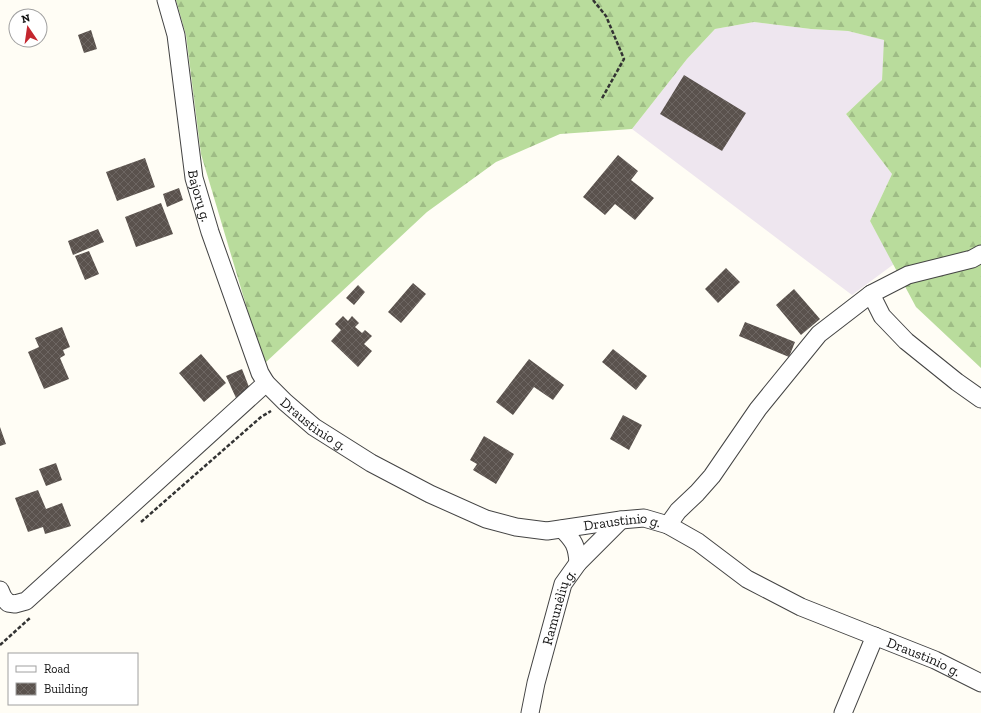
<svg xmlns="http://www.w3.org/2000/svg" width="981" height="713" viewBox="0 0 981 713" font-family="'Zilla Slab',serif">
<style>
.industrial{fill:#eee6ef}
.forest{fill:url(#forest-firs)}
.building{fill:url(#building-cross-hatch)}
.lines{fill:none;stroke-linecap:round;stroke-linejoin:round}
.street-casing{stroke:#444;stroke-width:19}
.path{stroke:#333;stroke-width:2.5;stroke-dasharray:4 2;stroke-linecap:butt}
.street{stroke:#fff;stroke-width:17}
.labels{text-anchor:middle;dominant-baseline:central;stroke-width:4;stroke-linejoin:round;paint-order:stroke}
.street-label{font-size:14px;fill:#111;stroke:#fff}
</style>
<defs>
<pattern id="forest-firs" width="22" height="20" patternUnits="userSpaceOnUse"><rect width="22" height="20" fill="#b9dc9c"/><path d="M5 1l3.5 6h-7zM16 11l3.5 6h-7z" fill="#9ebc85"/></pattern>
<pattern id="building-cross-hatch" width="8" height="8" patternUnits="userSpaceOnUse"><rect width="8" height="8" fill="#5a524d"/><path d="M0 0l8 8M0 8l8-8" fill="none" stroke="#6d6662"/></pattern>
</defs>
<rect width="100%" height="100%" fill="#fffdf5"/>
<path class="industrial" d="M754 22 811 29 848 31 885 40 882 80 846 114 892 174 870 221 894 264 852 295 632 129 687 59 715 29Z"/>
<path class="forest" d="M176 0H981V368L916 307 870 221 892 174 846 114 882 80 884 40 848 31 811 29 754 22 715 29 687 59 632 129 560 134 496 162 427 212 265 363 257 342 201 154 186 35Z"/>
<path class="building" d="M91 30 97 49 84 53 78 35Z
M684 75 746 113 722 151 660 114Z
M618 155 638 171 631 180 654 198 635 220 615 204 605 215 583 197Z
M145 158 155 187 117 201 106 172Z
M179 188 183 200 167 207 163 194Z
M161 203 173 234 136 247 125 217Z
M98 229 104 242 73 255 68 241Z
M89 251 99 274 85 280 75 256Z
M726 268 740 282 718 303 705 289Z
M413 283 426 294 401 323 388 312Z
M358 285 365 292 354 305 346 298Z
M794 289 820 319 801 335 776 305Z
M343 316 348 321 352 316 359 323 355 327 362 333 365 330 372 336 364 344 372 351 358 367 331 341 341 330 335 324Z
M745 322 795 342 789 357 739 336Z
M62 327 70 347 63 350 65 355 60 358 69 379 44 389 28 352 39 347 35 338Z
M613 349 647 376 636 390 602 362Z
M201 354 226 383 204 402 179 373Z
M529 359 564 385 553 400 534 387 513 415 496 402Z
M242 369 249 387 236 398 226 376Z
M623 415 642 425 629 450 610 439Z
M0 427 6 444 0 446Z
M484 436 514 454 496 484 473 470 477 464 470 460Z
M56 463 62 480 46 486 39 469Z
M38 490 46 509 62 503 71 526 45 534 43 527 28 532 15 498Z"/>
<g class="lines">
<defs>
<g id="street">
<path id="s1" d="M166 0 176 35 194 178 210 232 260 373 266 383 285 402 314 427 371 463 430 494 486 519 516 527 547 531 621 520 644 518 668 525 698 542 747 579 801 607 935 660 981 683"/>
<path d="M871 294 882 316 906 341 957 382 981 399"/>
<path d="M668 525 678 511 697 493 712 476 758 409 819 334 871 294 908 275 972 259 981 254"/>
<path d="M562 529C574 541 577 546 578 563"/>
<path d="M0 590 3 597 8 603 15 604 26 601 266 383"/>
<path id="s2" d="M530 713 536 683 563 584 578 563 621 520"/>
<path d="M843 713 875 636"/>
</g>
</defs>
<use href="#street" class="street-casing"/>
<path class="path" d="M593 0 606 16 624 59 601 100
M141 522 261 417 271 411
M0 645 30 618"/>
<use href="#street" class="street"/>
</g>
<g class="labels">
<g class="street-label">
<text stroke="none"><textPath href="#s1" startOffset="199">Bajorų g.</textPath></text>
<text stroke="none"><textPath href="#s1" startOffset="461">Draustinio g.</textPath></text>
<text stroke="none"><textPath href="#s1" startOffset="797">Draustinio g.</textPath></text>
<text stroke="none"><textPath href="#s2" startOffset="110">Ramunėlių g.</textPath></text>
<text stroke="none"><textPath href="#s1" startOffset="1133">Draustinio g.</textPath></text>
</g>
</g>
<rect x="8" y="653" width="130" height="52" fill="#ffffff" stroke="#a0a0a0"/>
<rect x="16" y="666" width="20" height="6" fill="#ffffff" stroke="#a0a0a0"/>
<text x="44" y="673" font-size="12" fill="#111111">Road</text>
<rect x="16" y="683" width="20" height="12" fill="url(#building-cross-hatch)" stroke="#a0a0a0"/>
<text x="44" y="693" font-size="12" fill="#111111">Building</text>
<g transform="translate(28 28) rotate(347)"><circle r="19" fill="#ffffff" stroke="#a0a0a0"/>
<path d="M0-3L7 15L0 10L-7 15Z" fill="#c4262e"/>
<text y="-6" font-size="11" font-weight="bold" text-anchor="middle" fill="#111111">N</text>
</g>
</svg>
